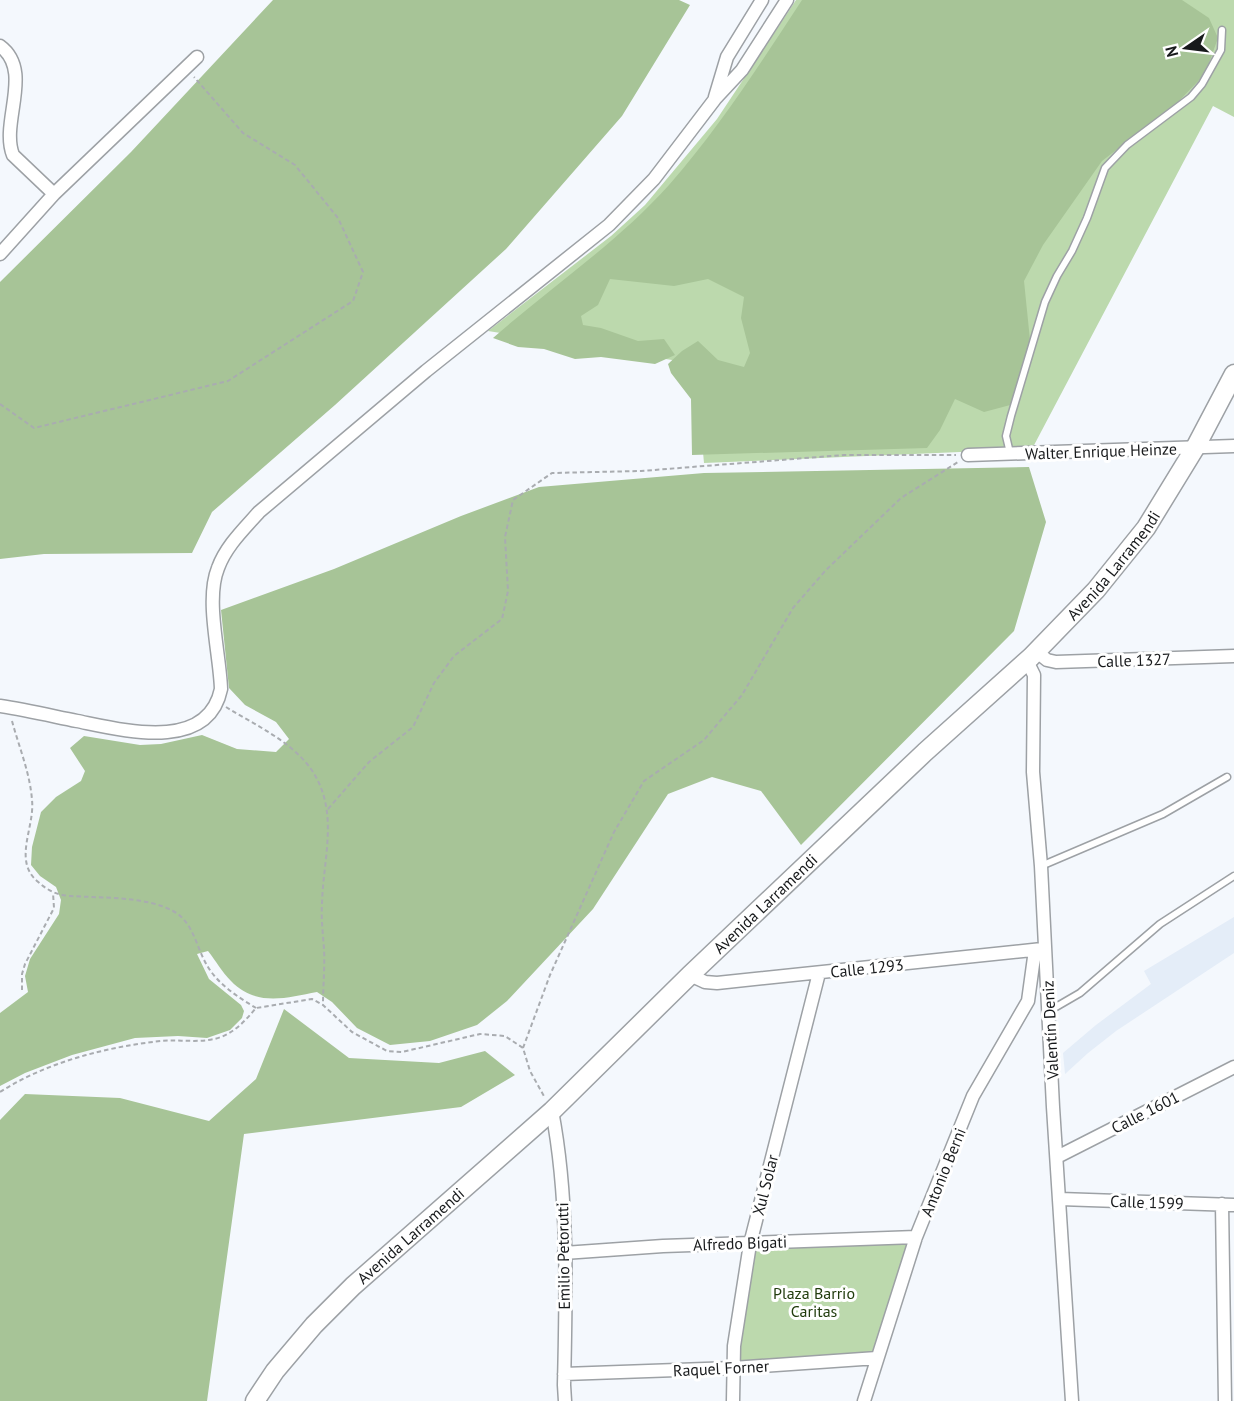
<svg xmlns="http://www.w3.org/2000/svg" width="1234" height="1401" viewBox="0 0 1234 1401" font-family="'PT Sans',sans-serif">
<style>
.built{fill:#e4edf8}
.green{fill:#bcd9ad}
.forest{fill:#a7c497}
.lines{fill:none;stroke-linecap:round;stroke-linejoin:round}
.service-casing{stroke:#9da1a5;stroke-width:9}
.minor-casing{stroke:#9da1a5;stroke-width:15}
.secondary-casing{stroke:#9da1a5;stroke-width:21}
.path{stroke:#a9acb0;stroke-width:2;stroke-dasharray:4.5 3;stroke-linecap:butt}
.service{stroke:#fff;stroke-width:6}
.minor{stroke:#fff;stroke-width:12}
.secondary{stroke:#fff;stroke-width:18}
.labels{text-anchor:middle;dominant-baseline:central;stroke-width:6;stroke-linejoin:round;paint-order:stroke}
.street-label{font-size:16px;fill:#17191b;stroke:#fff}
.park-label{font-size:16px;fill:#213c0d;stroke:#fff}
</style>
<rect width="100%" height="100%" fill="#f4f8fd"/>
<path class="built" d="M1234 917V953L1116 1031 1088 1053 1065 1074 1063 1053 1096 1025 1151 984 1144 971Z"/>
<path class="green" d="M796 0H1234V117L1213 106 1032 449 704 463 698 398 672 360 488 331 611 236 645 205 717 119Z
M916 1237 877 1358 733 1368 750 1244Z"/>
<path class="forest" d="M273 0H679L690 5 622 116 506 249 335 405 212 512 192 553 44 554 0 559V282L131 152Z
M802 0H1182L1209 18 1218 38 1205 74 1177 103 1102 161 1043 245 1024 281 1030 340 1014 404 984 412 955 399 940 430 927 448 692 455 691 399 671 373 668 364 682 351 698 341 718 360 744 367 750 353 741 318 744 297 708 279 674 286 610 279 598 305 581 316 583 325 601 328 638 341 664 339 675 355 655 364 601 357 575 359 544 349 518 347 493 338C551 287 617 243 669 185 719 128 760 64 802 0Z
M1029 467 1046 522 1014 631 801 845 761 791 712 777 668 794 593 909 507 1001 477 1025 430 1041 390 1045 357 1028 332 1002 317 992C286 998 256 1007 231 981 222 972 216 961 208 951L197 954 209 979 241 1005 244 1011 242 1018 230 1030 207 1038 178 1036 135 1038 72 1055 25 1073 0 1086V1013L28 992 25 976 30 959 59 914 61 900 56 887 40 876 31 865 32 847 41 812 56 797 81 781 85 771 70 748 84 736 140 745 161 744 202 735 237 749 276 752 289 739 276 722 245 705 229 688 221 610 334 569 461 516 539 487 704 473Z
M284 1009 349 1058 439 1063 485 1051 515 1075 461 1107 244 1134 207 1401H0V1120L25 1094 120 1098 209 1121 256 1079Z"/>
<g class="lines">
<defs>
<path id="service" d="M1010 453 1006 436 1011 416 1045 302 1057 276 1072 251 1087 218 1105 168 1127 145 1191 97 1202 84 1221 50 1222 30
M1041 866 1163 814 1227 777
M1049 1011 1080 993 1160 924 1234 876"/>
<path id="minor" d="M0 46C34 71 0 122 13 155L54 194
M715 97 727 57 762 0
M0 254 54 194 197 57
M968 455 1234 446
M1037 652 1047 660 1056 662 1234 656
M1027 661 1034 675 1033 772 1041 866 1053 1107 1072 1401
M0 706C26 710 52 716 77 721 122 730 208 753 221 689 220 654 205 600 218 568 226 546 244 529 259 512L426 371 609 225 654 179 715 99 742 70 787 0
M690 975 705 982 717 983 1042 949
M552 1111C569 1199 566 1296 564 1385L565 1401
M1057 1157 1234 1067
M1060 1199 1234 1205
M1222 1204 1225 1401
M564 1253 663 1246 916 1237
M564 1374 733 1368 877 1358
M733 1401 734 1346 750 1244 819 973
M864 1401 916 1237 973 1096 1028 1001 1035 950"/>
<g id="secondary">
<path id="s1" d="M255 1401 275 1371 314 1325 353 1286 552 1111 690 975 925 752 1031 657 1096 590 1146 528 1195 448 1234 374"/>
</g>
</defs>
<use href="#service" class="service-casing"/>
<use href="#minor" class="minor-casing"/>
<use href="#secondary" class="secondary-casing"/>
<path class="path" d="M0 404 34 428 228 381 353 301 363 272 338 218 295 165 243 133 194 77
M226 707C255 725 291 741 311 769 340 811 323 858 322 904 321 919 323 934 324 949 325 967 323 986 323 1005
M12 721C19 747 30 773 32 800 35 827 13 860 37 881 47 890 56 895 70 896 99 898 146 896 173 911 194 922 196 948 208 967 219 985 238 997 256 1008
M328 809 369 762 413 727 434 683 454 656 502 619 508 591 505 537 513 500 552 473 641 471 844 455H956
M22 990V974L25 964 54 908 53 893
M523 1048 550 975 614 832 644 781 704 740 742 695 793 608 826 570 901 498 958 462
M0 1092C47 1062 106 1047 161 1041 181 1039 202 1044 221 1037 236 1031 246 1020 256 1008L312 999 323 1005 352 1032 387 1051 402 1052 480 1034 505 1036 523 1048 530 1071 545 1098"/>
<use href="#service" class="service"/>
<use href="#minor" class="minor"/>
<use href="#secondary" class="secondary"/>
</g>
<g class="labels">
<g class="street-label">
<text transform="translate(1101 451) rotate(-2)">Walter Enrique Heinze</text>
<text stroke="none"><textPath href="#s1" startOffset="1200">Avenida Larramendi</textPath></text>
<text transform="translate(1134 660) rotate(-2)">Calle 1327</text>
<text stroke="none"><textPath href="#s1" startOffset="714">Avenida Larramendi</textPath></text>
<text transform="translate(867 968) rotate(-6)">Calle 1293</text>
<text transform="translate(1050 1030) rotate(-93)">Valentín Deniz</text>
<text transform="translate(1145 1112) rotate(-27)">Calle 1601</text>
<text transform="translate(943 1172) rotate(-68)">Antonio Berni</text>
<text transform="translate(765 1185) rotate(-76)">Xul Solar</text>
<text transform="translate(1147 1202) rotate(2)">Calle 1599</text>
<text stroke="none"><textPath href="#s1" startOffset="228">Avenida Larramendi</textPath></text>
<text transform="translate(740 1243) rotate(-2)">Alfredo Bigati</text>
<text transform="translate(563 1256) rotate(-91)">Emilio Petorutti</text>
<text transform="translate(721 1368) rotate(-3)">Raquel Forner</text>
</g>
<g class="park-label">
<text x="814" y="1293">Plaza Barrio<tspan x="814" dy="18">Caritas</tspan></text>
</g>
</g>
<g transform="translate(1186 48) rotate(256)" stroke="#ffffff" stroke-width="4.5" paint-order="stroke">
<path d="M0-4.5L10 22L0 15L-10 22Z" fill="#17191b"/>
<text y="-9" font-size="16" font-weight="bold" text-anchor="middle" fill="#17191b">N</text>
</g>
</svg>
